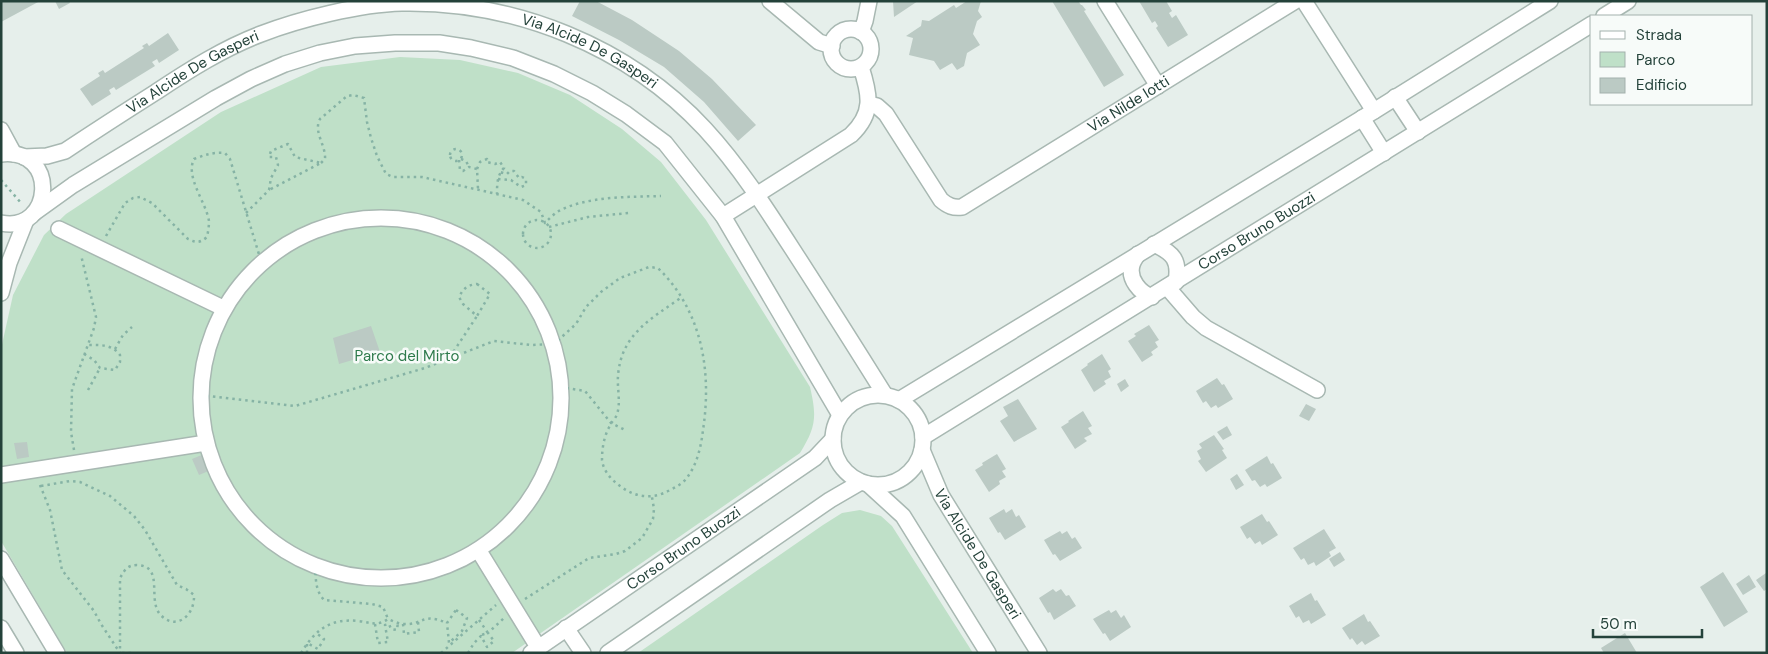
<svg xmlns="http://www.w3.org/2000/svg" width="1768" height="654" viewBox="0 0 1768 654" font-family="'DM Sans',sans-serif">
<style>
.green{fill:#bfe0c8}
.building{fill:#bbcac4}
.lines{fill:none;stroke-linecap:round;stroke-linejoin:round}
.minor-casing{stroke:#a8b8b2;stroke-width:18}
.path{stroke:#86b3a5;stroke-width:2.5;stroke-dasharray:2.5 4;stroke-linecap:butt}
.minor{stroke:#fff;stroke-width:15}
.labels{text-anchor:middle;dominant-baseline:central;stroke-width:5;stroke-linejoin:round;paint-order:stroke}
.street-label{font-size:15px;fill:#24423a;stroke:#f7fbf9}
.park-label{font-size:15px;fill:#2d7a4b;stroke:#f7fbf9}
</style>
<rect width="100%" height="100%" fill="#e6efeb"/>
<path class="green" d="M400 57 460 60 518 73 570 95 622 129 661 162 706 220 810 387C817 417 816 427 800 453L512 653H67L1 541V349L13 295 44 235 66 214 221 112 321 67Z
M860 510 881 516 892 526 973 653H638L823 525 842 513Z"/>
<path class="building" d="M1 1H40L1 22Z
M55 1H69L70 3 59 9Z
M580 1H596L632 20 679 51 712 79 756 125 738 141 704 102 664 67 619 40 572 16Z
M893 1H918L894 17Z
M967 1H981L978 11 982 17 977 21 973 34 980 45 967 53 964 66 957 70 952 63 940 70 934 61 909 55 913 38 906 36 921 26 922 20 929 21 954 5 956 8Z
M1052 1H1078L1081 5H1082L1086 10 1084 11 1124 75 1104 87Z
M1139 1H1166L1172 11 1169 13 1172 18 1176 15 1188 35 1168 47 1156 28 1158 26 1155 21 1152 23Z
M168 33 179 50 159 63 157 59 152 62 155 66 116 90 114 87 109 90 111 94 92 106 80 89 100 76 98 73 103 70 105 73 144 48 142 46 147 43 149 46Z
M1149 325 1159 340 1155 342 1158 347 1151 352 1153 355 1142 362 1128 341 1136 336 1134 334Z
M371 326 380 352 339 364 333 338Z
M1102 354 1111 369 1108 371 1111 377 1104 381 1106 384 1094 392 1081 370 1088 365 1087 364Z
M1217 378 1222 385 1224 384 1233 399 1218 408 1216 405 1211 408 1206 401 1203 403 1196 391Z
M1125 379 1129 386 1121 392 1117 384Z
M1018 399 1037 429 1014 442 1000 421 1008 416 1003 407Z
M1306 404 1316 409 1309 421 1299 416Z
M1083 411 1092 426 1088 428 1092 434 1084 438 1087 441 1075 449 1061 427 1069 422 1068 421Z
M1227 426 1232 435 1223 440 1217 432Z
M1214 435 1224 449 1222 450 1227 458 1206 472 1198 461 1201 459 1197 451 1202 448 1199 444Z
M27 442 29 457 17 459 14 443Z
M204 454 211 470 199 475 192 459Z
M997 454 1006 469 1002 471 1006 477 999 481 1000 484 989 492 975 470 983 465 982 463Z
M1267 456 1271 464 1273 463 1282 478 1267 487 1265 484 1260 487 1255 480 1252 481 1245 470Z
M1237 474 1244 485 1236 490 1230 479Z
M1004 509 1006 513 1012 509 1016 517 1019 515 1026 527 1005 540 1000 532 998 533 989 518Z
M1262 514 1267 522 1269 521 1278 535 1262 545 1260 541 1255 544 1250 537 1247 539 1240 527Z
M1324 529 1336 548 1329 552 1331 556 1316 566 1314 562 1308 565 1304 558 1301 560 1293 548Z
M1060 531 1062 534 1067 531 1072 539 1075 537 1082 548 1060 561 1055 554 1053 555 1044 540Z
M1340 552 1345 560 1334 567 1329 559Z
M1723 572 1748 612 1724 627 1700 587Z
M1766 573 1767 589 1764 591 1756 580Z
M1749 575 1756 587 1743 595 1736 584Z
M1053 589 1056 592 1061 589 1066 596 1069 595 1076 606 1054 620 1050 612 1048 613 1039 598Z
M1311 593 1315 601 1317 600 1326 615 1311 624 1309 620 1303 623 1299 616 1296 618 1289 606Z
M1109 610 1111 613 1116 610 1121 618 1124 615 1131 627 1110 641 1105 633 1103 634 1093 619Z
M1364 614 1368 622 1370 621 1380 636 1365 645 1362 641 1357 645 1352 638 1350 640 1342 628Z
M1625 633 1637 653H1604L1601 648Z"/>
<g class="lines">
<defs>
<g id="minor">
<path d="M770 1 819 42 832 46"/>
<path d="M1105 1 1158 86"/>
<path d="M1304 1 1374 111"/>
<path d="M1604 16 1628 1"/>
<circle cx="851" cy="49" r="20"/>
<path d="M861 32 865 21 869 1"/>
<path d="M1395 97 1418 132"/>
<path id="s1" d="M869 104 877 106 886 114 941 200C948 206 953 208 962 207L1295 1"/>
<path d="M1362 118 1384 153"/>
<path d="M1 130 14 154"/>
<path d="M1 154C60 147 53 234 1 223"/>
<path id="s2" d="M24 157 47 156 65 151C95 131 126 111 156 92 189 70 224 48 261 34 300 19 360 4 402 3 515 1 628 46 705 129 739 166 766 208 793 250 824 298 855 347 885 395"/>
<path d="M34 213 73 185 216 98 251 79 285 64 320 53 355 46 395 43H439L471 48 513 58 554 74 592 93 626 114 665 143 723 216 840 415"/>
<path d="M723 216 851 135C874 113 870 95 861 67"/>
<circle cx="381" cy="398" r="180"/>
<path d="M59 229 223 308"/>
<path d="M1154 244C1173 253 1180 260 1176 282"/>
<path d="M1138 254C1136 257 1133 261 1132 265 1128 279 1140 293 1152 297"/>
<path d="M1167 287 1193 317 1206 328 1317 390"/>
<path d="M1 293 9 263 26 220"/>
<circle cx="878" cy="440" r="45"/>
<path d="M899 400 1374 111 1550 1"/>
<path id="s3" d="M923 437 1592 24"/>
<path id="s4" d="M922 450 941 495 1039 653"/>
<path d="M1 475 206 443"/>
<path d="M868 484 903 516 988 653"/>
<path d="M479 551 538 647"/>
<path d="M1 559 57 653"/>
<path d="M1 628 16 653"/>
<path d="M566 628 583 653"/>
<path id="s5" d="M531 653 815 458 833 439"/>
<path d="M608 653 830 500 861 482"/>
</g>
</defs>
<use href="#minor" class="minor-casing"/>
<path class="path" d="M450 155a6 6 0 1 1 12 0a6 6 0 1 1-12 0Z
M461 159 466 161 469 167
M459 160 460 170 463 171 469 167 477 169 478 189
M321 163 325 159C326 145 313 132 320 119L347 96 353 95 364 98 367 122 371 138 377 156 386 174 393 177H422L523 200 541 212 545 223C549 219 553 215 557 212 585 196 629 197 661 196
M477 169 480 162 487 159V162L495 164 500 162 504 168C497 175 497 185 497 194
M498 179 511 180 521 187 526 185V179L522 177 519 178 514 171H510L507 174 500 172
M1 180 22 204
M246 213 269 190 271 178 278 165 276 157H269L271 151 288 144 295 157 321 163 269 190
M523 234a14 14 0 1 1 28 0a14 14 0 1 1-28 0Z
M549 227 588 217 629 213
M106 236 125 203 133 198 140 197 152 203 188 239C196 243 200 243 207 237 208 232 209 227 209 221 206 202 185 177 194 159 204 155 213 152 225 153L230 159 261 261
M477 284 490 294 477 316 463 304 459 297C463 289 467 285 477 284Z
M115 349 123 335 132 327
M84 354 94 360 100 368 115 370 120 362V355C112 344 100 345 88 345
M450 357 477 316
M560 387 585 391 611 423 625 430
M88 390 100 368
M200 395 295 406 425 368 494 341 531 345 554 344 576 324 586 307 601 292 620 278 649 267 658 268C702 311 712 371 703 430 701 447 697 465 686 479 682 484 676 487 670 490 651 501 632 497 615 482 609 477 603 469 602 460 602 448 604 435 611 424 612 421 616 418 617 414 621 403 617 388 618 376 621 334 651 319 682 297
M74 450 71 432 72 389 94 328 96 317 81 255
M40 485 50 510 62 570 94 611 101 624 120 653
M41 486 70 481 80 482 110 496 134 516 145 530 177 585 186 589 194 595C195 617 174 632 159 613 148 597 164 566 137 565 127 565 124 571 120 578V653
M315 566C316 579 315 590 324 600L372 604 383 607 388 619
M525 599 589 558 616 554 625 551 642 538 653 519 654 509 652 497
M456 610 467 618 462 631 449 643 447 623Z
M479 620 488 633 481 635
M375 624 378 643 388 642 385 625 389 624 391 629 397 630 398 622
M403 624 404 634 419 632 418 622
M122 653H132
M301 653C315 630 330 618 358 621 369 622 377 627 388 619 393 621 399 624 404 624 424 625 422 612 447 623
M307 653V643L318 649 324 639 316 633
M441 653 496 605
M468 653 474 643 481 636 487 647 494 641 488 633 504 618"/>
<use href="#minor" class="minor"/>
</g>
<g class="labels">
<g class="street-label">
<text stroke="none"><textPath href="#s2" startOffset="612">Via Alcide De Gasperi</textPath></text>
<text stroke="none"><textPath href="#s2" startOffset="192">Via Alcide De Gasperi</textPath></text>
<text stroke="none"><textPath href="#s1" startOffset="341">Via Nilde Iotti</textPath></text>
<text stroke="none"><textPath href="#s3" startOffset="392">Corso Bruno Buozzi</textPath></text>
<text stroke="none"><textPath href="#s5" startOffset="185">Corso Bruno Buozzi</textPath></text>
<text stroke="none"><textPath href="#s4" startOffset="118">Via Alcide De Gasperi</textPath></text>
</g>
<g class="park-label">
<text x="407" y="356">Parco del Mirto</text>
</g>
</g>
<rect width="1768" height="654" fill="none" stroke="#24423a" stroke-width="5"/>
<rect x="1590" y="15" width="162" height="90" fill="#f7fbf9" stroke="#a3b1ad"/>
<rect x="1600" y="31" width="25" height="8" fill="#ffffff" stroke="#a3b1ad"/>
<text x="1636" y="40" font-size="15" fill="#24423a">Strada</text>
<rect x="1600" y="52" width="25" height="15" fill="#bfe0c8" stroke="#a3b1ad"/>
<text x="1636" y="65" font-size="15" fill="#24423a">Parco</text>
<rect x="1600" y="78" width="25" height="15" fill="#bbcac4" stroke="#a3b1ad"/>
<text x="1636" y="90" font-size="15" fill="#24423a">Edificio</text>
<path d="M1593 629v8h109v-8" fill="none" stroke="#24423a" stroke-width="2.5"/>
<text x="1600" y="629" font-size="15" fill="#24423a" stroke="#f7fbf9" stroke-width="4" paint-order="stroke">50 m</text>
</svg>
